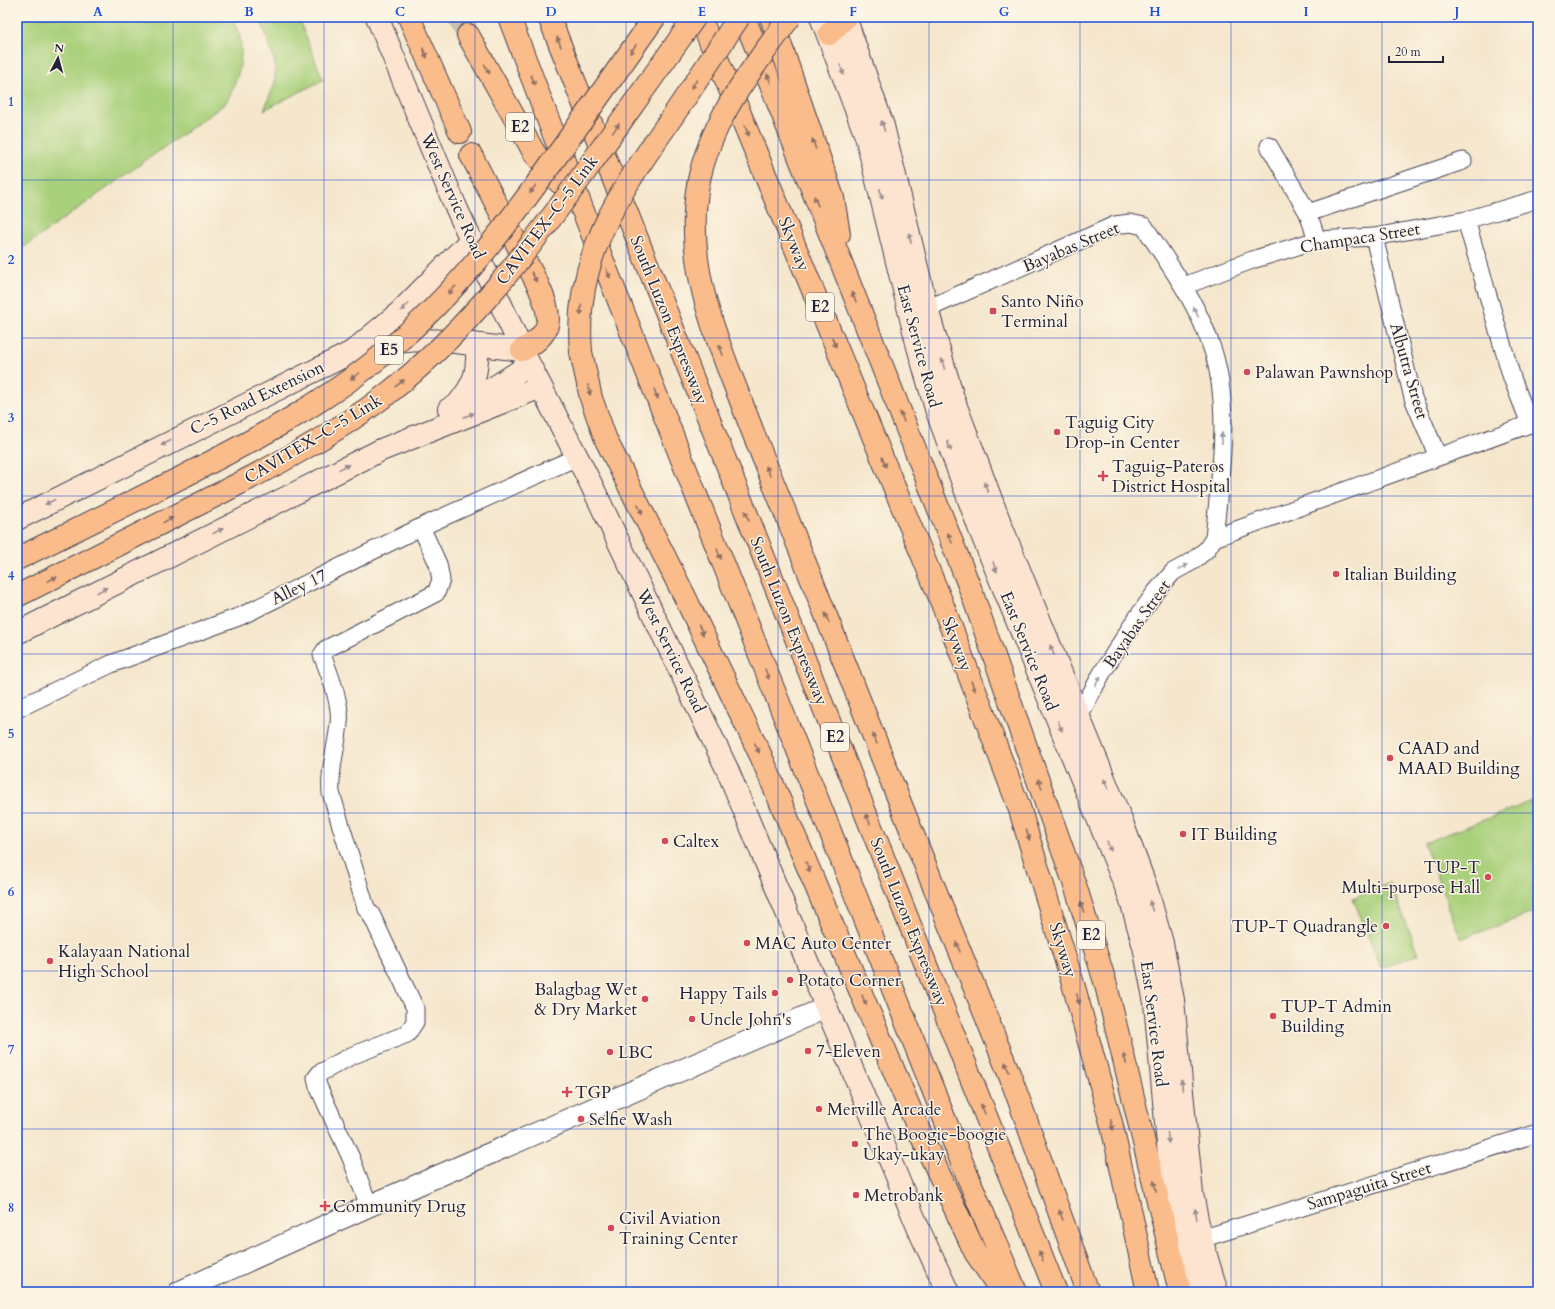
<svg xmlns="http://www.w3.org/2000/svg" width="1555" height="1309" viewBox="0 0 1555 1309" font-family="Cardo,serif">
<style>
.green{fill:#a9d07a;stroke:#66795a}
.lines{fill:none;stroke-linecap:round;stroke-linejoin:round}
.motorway-tunnel{stroke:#cbbfaf;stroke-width:22;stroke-dasharray:22 11;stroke-linecap:butt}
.minor-casing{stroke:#423f51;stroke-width:19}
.tertiary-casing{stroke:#423f51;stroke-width:23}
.secondary-casing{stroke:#423f51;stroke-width:24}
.primary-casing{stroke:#423f51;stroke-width:24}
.motorway-casing{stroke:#423f51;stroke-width:24}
.minor{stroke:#fff;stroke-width:17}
.tertiary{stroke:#fff;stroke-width:21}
.secondary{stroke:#fde4d1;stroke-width:22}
.primary{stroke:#fabc8b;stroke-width:22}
.motorway{stroke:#fabc8b;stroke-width:22}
.motorway-bridge-casing{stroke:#423f51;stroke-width:24;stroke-linecap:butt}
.motorway-bridge{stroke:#fabc8b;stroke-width:22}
.oneway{fill:#8e6f63}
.oneway2{fill:#9a8d8e}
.oneway3{fill:#9c9ca7}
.grid{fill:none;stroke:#1d4ed8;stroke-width:1;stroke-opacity:0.55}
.poi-dot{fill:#d1495b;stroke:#fcf5e5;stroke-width:1.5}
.labels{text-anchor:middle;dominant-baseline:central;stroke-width:3;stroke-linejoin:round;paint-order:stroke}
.shield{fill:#fcf5e5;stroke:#63616e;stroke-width:1}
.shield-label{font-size:16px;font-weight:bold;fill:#22223b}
.street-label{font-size:17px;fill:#22223b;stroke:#fcf5e5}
.poi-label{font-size:17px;fill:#22223b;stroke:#fcf5e5;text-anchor:start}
.neatline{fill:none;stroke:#1d4ed8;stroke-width:1.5}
.grid-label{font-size:13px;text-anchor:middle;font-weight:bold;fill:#1d4ed8}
</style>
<rect width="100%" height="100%" fill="#fcf5e5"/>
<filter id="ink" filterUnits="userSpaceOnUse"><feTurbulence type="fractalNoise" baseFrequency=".025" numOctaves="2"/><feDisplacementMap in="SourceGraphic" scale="8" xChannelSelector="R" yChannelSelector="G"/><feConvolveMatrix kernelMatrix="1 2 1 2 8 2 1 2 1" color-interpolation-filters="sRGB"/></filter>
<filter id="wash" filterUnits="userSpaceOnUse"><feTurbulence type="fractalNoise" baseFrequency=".012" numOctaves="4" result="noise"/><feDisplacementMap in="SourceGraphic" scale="16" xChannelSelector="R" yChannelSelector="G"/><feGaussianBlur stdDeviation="0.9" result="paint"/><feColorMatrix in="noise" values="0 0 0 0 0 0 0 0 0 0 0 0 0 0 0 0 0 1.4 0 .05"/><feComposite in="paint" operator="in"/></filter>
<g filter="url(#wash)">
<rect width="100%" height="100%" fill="#f5e6cc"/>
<path class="green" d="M17 17H231C234 23 238 31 240 37 244 61 237 84 225 104L17 252Z
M260 17H298L323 80 264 110 275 83V62Z
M1538 799V911L1461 939 1424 843Z
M1390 883 1419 954 1381 968 1353 898Z"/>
</g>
<g filter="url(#ink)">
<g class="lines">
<path class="motorway-tunnel" d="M458 17 468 35"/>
<defs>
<path id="minor" d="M1269 146 1308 213 1317 240
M1308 213 1463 161
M1466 220 1512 378 1530 424
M1374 237 1413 398 1438 457
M1184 286 1252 260 1317 240 1374 237 1466 220 1538 199
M927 309 1115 225 1130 223 1144 226C1169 264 1196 301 1211 345 1232 403 1220 478 1214 538L1207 549 1193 561 1173 572 1155 593 1134 622 1102 673 1079 716
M1214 538 1538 421
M17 709 111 664 241 616 421 527 577 457
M369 1206 351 1158 318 1086 316 1078 320 1073 351 1056 407 1034 415 1022V1008L371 914 366 908 331 793C329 768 337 747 339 723 342 705 329 672 322 655L326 649 436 593 441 580 438 564 421 527
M1201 1239 1538 1133"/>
<path id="tertiary" d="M179 1292 369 1206 825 1008"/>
<path id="secondary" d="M377 17 455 205 522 350 591 484 727 769 920 1232 948 1292
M821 17 866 136 918 347 936 409 980 530 1130 897 1144 947 1155 1003 1174 1210 1181 1244 1197 1292
M845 17 883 126 927 309 954 401 1000 523 1123 825 1147 890 1162 943 1173 1000 1192 1194 1201 1239 1217 1292
M386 344C430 334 477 346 522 350
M458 404C475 383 478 373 477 346
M449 409 493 388 529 365
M17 519 352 352 400 312 471 240
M17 633 381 450 541 387"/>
<path id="primary" d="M829 34 846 17"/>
<path id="motorway" d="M409 17 460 132
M509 17 583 211 965 1170 1016 1292
M549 17 1056 1292
M700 17 940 598 1019 807 1074 987 1112 1126 1148 1292
M744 17 970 588 1076 888 1106 985 1180 1292
M771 17 833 198 839 234
M468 35 535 154 559 182
M471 155 538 285C552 316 555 333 522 350
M581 352 591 398 606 440 684 595 761 756 921 1135 975 1252 1002 1292
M889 775 1012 1081 1088 1292"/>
</defs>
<use href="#minor" class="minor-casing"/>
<use href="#tertiary" class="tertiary-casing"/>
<use href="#secondary" class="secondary-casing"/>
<use href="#primary" class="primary-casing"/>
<use href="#motorway" class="motorway-casing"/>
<use href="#minor" class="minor"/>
<use href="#tertiary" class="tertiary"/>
<use href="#secondary" class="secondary"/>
<use href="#primary" class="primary"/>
<use href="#motorway" class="motorway"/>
<defs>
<path id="motorway-bridge" d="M790 17C752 69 710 120 698 185 685 259 712 329 739 396 753 433 768 470 783 507 818 596 854 686 889 775
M581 352C573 259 618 195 668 123 692 88 716 52 739 17
M17 559C74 531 130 503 186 475 256 439 327 402 387 351 457 293 511 221 563 147 594 103 625 60 655 17
M17 596C78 565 140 534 201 503 264 471 330 438 386 395 469 330 531 247 592 162 626 114 661 66 695 17"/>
</defs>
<use href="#motorway-bridge" class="motorway-bridge-casing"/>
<use href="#motorway-bridge" class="motorway-bridge"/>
</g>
<defs><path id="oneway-solid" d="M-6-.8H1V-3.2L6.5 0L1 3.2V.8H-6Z"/></defs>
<g class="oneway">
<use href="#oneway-solid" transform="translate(559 42) rotate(-112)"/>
<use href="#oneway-solid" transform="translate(633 49) rotate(125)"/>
<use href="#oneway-solid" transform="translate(425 53) rotate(66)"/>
<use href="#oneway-solid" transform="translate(487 69) rotate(61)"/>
<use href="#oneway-solid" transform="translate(769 79) rotate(-112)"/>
<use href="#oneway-solid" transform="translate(533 80) rotate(69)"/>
<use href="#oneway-solid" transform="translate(694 84) rotate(124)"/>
<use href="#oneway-solid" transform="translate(616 128) rotate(-54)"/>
<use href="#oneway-solid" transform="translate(747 131) rotate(68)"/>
<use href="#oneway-solid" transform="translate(814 144) rotate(-109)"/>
<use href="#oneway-solid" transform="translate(533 189) rotate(126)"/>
<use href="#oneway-solid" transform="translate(816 201) rotate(-111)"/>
<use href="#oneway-solid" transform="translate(608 273) rotate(68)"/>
<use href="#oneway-solid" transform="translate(534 277) rotate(62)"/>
<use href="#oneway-solid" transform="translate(452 290) rotate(133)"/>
<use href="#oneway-solid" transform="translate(854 297) rotate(-112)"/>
<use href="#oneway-solid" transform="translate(581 310) rotate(94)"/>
<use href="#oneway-solid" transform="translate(834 342) rotate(68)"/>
<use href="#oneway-solid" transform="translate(721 350) rotate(-110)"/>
<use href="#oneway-solid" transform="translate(355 376) rotate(145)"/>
<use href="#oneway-solid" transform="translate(400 383) rotate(-39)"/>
<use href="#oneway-solid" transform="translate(589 390) rotate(76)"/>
<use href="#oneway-solid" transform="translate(656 394) rotate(68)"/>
<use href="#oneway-solid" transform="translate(902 417) rotate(-112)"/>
<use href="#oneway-solid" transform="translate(884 462) rotate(68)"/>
<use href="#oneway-solid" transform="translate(768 471) rotate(-112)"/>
<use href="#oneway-solid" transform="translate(640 509) rotate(63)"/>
<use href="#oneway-solid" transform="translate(747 516) rotate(-112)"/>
<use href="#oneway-solid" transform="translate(168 520) rotate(-27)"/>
<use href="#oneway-solid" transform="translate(950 538) rotate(-112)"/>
<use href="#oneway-solid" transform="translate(719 554) rotate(68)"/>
<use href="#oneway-solid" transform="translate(52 579) rotate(-27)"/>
<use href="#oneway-solid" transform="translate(827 618) rotate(-112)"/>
<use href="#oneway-solid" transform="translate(701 630) rotate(64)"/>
<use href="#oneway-solid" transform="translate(767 674) rotate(68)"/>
<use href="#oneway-solid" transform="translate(973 686) rotate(69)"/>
<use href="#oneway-solid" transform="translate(875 739) rotate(-112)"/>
<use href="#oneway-solid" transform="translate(757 748) rotate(65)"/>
<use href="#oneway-solid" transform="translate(1040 784) rotate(-110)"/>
<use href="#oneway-solid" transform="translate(868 819) rotate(-112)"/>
<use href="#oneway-solid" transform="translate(1028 835) rotate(72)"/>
<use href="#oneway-solid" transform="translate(808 867) rotate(67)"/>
<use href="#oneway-solid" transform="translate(1082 907) rotate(-107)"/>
<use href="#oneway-solid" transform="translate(958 947) rotate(-112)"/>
<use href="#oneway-solid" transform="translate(1078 999) rotate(75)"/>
<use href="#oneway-solid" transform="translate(864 1000) rotate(67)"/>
<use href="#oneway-solid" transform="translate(1125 1059) rotate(-104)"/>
<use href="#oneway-solid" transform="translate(1007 1067) rotate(-112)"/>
<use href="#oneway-solid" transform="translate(983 1109) rotate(-112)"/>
<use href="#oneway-solid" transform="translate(1112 1125) rotate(76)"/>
<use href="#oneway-solid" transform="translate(1155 1186) rotate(-104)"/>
<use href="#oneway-solid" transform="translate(1061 1215) rotate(-110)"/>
<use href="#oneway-solid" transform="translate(1041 1256) rotate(-112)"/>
</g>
<g class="oneway2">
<use href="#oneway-solid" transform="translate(842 70) rotate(70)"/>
<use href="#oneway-solid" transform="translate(883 126) rotate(-107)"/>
<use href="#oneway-solid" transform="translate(881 194) rotate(77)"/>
<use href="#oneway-solid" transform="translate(910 238) rotate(-103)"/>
<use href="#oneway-solid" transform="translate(405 307) rotate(136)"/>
<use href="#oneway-solid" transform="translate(943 364) rotate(-106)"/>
<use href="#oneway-solid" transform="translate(469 415) rotate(-21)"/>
<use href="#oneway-solid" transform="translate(166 443) rotate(153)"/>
<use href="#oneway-solid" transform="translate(949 446) rotate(70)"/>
<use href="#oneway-solid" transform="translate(344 467) rotate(-26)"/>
<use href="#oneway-solid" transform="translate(986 487) rotate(-111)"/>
<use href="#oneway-solid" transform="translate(50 502) rotate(153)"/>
<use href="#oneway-solid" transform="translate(218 531) rotate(-27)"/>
<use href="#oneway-solid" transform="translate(995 567) rotate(68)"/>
<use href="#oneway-solid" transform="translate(102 590) rotate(-27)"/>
<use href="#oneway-solid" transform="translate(1052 650) rotate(-112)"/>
<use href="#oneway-solid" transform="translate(1060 726) rotate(68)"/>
<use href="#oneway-solid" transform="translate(1106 784) rotate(-112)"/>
<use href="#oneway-solid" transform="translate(1109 846) rotate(68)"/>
<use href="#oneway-solid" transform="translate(1151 906) rotate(-106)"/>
<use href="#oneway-solid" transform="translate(1182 1085) rotate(-95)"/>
<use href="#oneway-solid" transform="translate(1168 1138) rotate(85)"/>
<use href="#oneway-solid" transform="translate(1196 1214) rotate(-100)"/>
</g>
<g class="oneway3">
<use href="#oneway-solid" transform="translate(1196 312) rotate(-115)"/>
<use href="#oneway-solid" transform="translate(1222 438) rotate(-90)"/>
<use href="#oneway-solid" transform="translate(1183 567) rotate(-28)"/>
<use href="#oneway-solid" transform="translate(1098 681) rotate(-61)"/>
</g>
</g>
<path class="grid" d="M173 17V1292M324 17V1292M475 17V1292M626 17V1292M778 17V1292M929 17V1292M1080 17V1292M1231 17V1292M1382 17V1292M17 180H1538M17 338H1538M17 496H1538M17 654H1538M17 813H1538M17 971H1538M17 1129H1538"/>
<g class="poi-dot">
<rect x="989" y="307" width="8" height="8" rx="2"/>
<circle cx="1247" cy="372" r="4"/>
<circle cx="1057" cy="432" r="4"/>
<path d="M1101 470h4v4h4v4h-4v4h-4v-4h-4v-4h4z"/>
<circle cx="1336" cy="574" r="4"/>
<circle cx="1390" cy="758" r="4"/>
<circle cx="1183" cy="834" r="4"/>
<circle cx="665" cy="841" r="4"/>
<circle cx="1488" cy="877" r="4"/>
<circle cx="1386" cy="926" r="4"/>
<circle cx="747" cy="943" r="4"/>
<circle cx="50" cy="961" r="4"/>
<circle cx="790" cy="980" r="4"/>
<circle cx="775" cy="993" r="4"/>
<circle cx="645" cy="999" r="4"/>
<circle cx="1273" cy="1016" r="4"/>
<circle cx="692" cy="1019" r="4"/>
<circle cx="808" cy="1051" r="4"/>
<circle cx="610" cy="1052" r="4"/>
<path d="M565 1086h4v4h4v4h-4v4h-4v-4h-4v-4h4z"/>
<circle cx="819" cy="1109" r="4"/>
<circle cx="581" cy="1119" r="4"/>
<circle cx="855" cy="1144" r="4"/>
<circle cx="856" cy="1195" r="4"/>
<path d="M323 1200h4v4h4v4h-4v4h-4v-4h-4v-4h4z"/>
<circle cx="611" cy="1228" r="4"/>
</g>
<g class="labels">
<g class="shield">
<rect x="506" y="113" width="28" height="28" rx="3"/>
<rect x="806" y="293" width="28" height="28" rx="3"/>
<rect x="375" y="336" width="28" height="28" rx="3"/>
<rect x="821" y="723" width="28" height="28" rx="3"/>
<rect x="1077" y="921" width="28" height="28" rx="3"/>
</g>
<g class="shield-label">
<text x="520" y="127">E2</text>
<text x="820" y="307">E2</text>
<text x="389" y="350">E5</text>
<text x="835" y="737">E2</text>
<text x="1091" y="935">E2</text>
</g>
<g class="street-label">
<text transform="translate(453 196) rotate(66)">West Service Road</text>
<text transform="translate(547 220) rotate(-53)">CAVITEX–C-5 Link</text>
<text transform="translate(1360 238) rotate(-9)">Champaca Street</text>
<text transform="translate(794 244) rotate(68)">Skyway</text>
<text transform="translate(1071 247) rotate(-23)">Bayabas Street</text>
<text transform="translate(669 320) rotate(68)">South Luzon Expressway</text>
<text transform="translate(919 346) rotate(75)">East Service Road</text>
<text transform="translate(1409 371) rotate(74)">Albutra Street</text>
<text transform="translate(257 398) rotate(-26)">C-5 Road Extension</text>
<text transform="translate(313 439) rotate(-31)">CAVITEX–C-5 Link</text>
<text transform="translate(299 587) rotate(-26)">Alley 17</text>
<text transform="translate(789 621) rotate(68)">South Luzon Expressway</text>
<text transform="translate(1137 624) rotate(-55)">Bayabas Street</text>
<text transform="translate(957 644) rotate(69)">Skyway</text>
<text transform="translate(671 651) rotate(64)">West Service Road</text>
<text transform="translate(1029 651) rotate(68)">East Service Road</text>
<text transform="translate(909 922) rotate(68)">South Luzon Expressway</text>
<text transform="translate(1063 950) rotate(73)">Skyway</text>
<text transform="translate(1154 1024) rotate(83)">East Service Road</text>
<text transform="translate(1369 1186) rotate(-17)">Sampaguita Street</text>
</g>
<g class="poi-label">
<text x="1001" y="301">Santo Niño<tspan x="1001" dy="20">Terminal</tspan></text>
<text x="1255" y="372">Palawan Pawnshop</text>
<text x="1065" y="422">Taguig City<tspan x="1065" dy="20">Drop-in Center</tspan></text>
<text x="1112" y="466">Taguig-Pateros<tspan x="1112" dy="20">District Hospital</tspan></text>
<text x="1344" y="574">Italian Building</text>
<text x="1398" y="748">CAAD and<tspan x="1398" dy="20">MAAD Building</tspan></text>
<text x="1191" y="834">IT Building</text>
<text x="673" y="841">Caltex</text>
<text x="1480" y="867" text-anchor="end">TUP-T<tspan x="1480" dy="20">Multi-purpose Hall</tspan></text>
<text x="1378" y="926" text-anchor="end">TUP-T Quadrangle</text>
<text x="755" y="943">MAC Auto Center</text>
<text x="58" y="951">Kalayaan National<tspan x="58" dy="20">High School</tspan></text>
<text x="798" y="980">Potato Corner</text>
<text x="637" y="989" text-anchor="end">Balagbag Wet<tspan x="637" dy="20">&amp; Dry Market</tspan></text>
<text x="767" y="993" text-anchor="end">Happy Tails</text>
<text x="1281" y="1006">TUP-T Admin<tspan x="1281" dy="20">Building</tspan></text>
<text x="700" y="1019">Uncle John's</text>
<text x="816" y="1051">7-Eleven</text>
<text x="618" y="1052">LBC</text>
<text x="575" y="1092">TGP</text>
<text x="827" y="1109">Merville Arcade</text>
<text x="589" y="1119">Selfie Wash</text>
<text x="863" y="1134">The Boogie-boogie<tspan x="863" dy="20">Ukay-ukay</tspan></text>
<text x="864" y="1195">Metrobank</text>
<text x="333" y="1206">Community Drug</text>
<text x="619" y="1218">Civil Aviation<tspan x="619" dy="20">Training Center</tspan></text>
</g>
</g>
<rect width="1555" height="1309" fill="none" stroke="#fcf5e5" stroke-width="44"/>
<g transform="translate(58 58) rotate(6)" stroke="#fcf5e5" stroke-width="3" paint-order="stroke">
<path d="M0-3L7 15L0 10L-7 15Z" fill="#22223b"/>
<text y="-6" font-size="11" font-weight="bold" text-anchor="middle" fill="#22223b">N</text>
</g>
<path d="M1389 56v6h54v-6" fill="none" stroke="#22223b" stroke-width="2"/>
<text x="1395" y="56" font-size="12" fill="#22223b" stroke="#fcf5e5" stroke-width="3" paint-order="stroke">20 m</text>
<rect x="22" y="22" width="1511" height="1265" class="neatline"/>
<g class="grid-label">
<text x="98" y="16">A</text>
<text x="249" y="16">B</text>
<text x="400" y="16">C</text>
<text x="551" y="16">D</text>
<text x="702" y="16">E</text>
<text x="853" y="16">F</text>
<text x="1004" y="16">G</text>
<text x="1155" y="16">H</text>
<text x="1306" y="16">I</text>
<text x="1457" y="16">J</text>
<text x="11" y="106">1</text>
<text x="11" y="264">2</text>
<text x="11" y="422">3</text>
<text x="11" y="580">4</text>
<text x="11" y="738">5</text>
<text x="11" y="896">6</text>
<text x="11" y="1054">7</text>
<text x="11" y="1212">8</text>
</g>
</svg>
